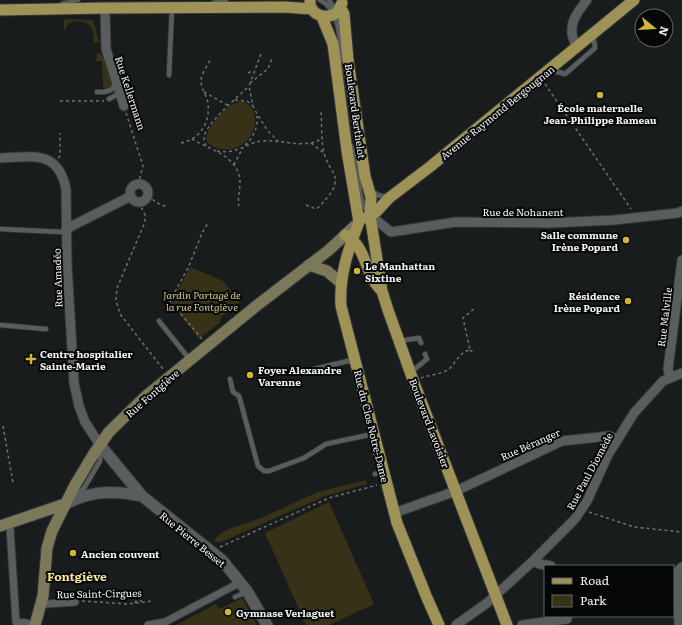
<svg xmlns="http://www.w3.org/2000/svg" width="682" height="625" viewBox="0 0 682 625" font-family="Literata,serif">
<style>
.green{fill:#373117}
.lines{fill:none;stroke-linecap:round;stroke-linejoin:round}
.service-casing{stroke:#353737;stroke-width:6}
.pedestrian-casing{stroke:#353737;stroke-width:9}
.minor-casing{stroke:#353737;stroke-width:11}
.tertiary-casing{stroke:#353737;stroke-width:13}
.secondary-casing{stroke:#353737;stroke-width:13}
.primary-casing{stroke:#353737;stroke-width:13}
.path{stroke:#6e7071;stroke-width:1.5;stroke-dasharray:3 3;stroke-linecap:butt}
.service{stroke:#595d5e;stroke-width:4.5}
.pedestrian{stroke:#595d5e;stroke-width:7}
.minor{stroke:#595d5e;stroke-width:9}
.tertiary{stroke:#595d5e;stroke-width:11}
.secondary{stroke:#7c785a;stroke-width:11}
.primary{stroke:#9f9257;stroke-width:11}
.poi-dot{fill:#d2b735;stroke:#050607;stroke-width:1.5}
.labels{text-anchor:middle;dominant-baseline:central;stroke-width:4;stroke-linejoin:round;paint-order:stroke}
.street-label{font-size:10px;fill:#f3f5f6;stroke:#050607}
.poi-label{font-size:10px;font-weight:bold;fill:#f3f5f6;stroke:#050607;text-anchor:start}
.park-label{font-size:10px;font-style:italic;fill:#d9c77b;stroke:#050607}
.quarter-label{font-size:12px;font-weight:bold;fill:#f6e395;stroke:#050607}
</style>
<rect width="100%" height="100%" fill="#191c1d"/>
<path class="green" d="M64 19 93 20 99 42 94 43C93 38 94 33 92 28 88 22 78 20 72 22 67 24 66 28 64 32Z
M97 53H100C106 62 111 74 112 85L109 88H103L102 61H96Z
M241 101C268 109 254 154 221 149 215 148 209 145 206 139 209 124 226 105 241 101Z
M190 267 223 281 240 302 232 308 231 306 227 309 229 311 221 317 220 322 199 339 171 303Z
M366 480 367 484 325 496 219 543 214 540 221 533 229 529 261 518 318 492Z
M329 502 374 604 329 625H306L265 533Z
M242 598 257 625H176L216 604 219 609Z"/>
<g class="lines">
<defs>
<path id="service" d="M320 0C340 10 341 43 340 62
M329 0 337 13 341 27
M213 3 226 0
M62 4 78 0
M551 70 565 74 595 48 593 34
M169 75 172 8
M97 92H104L111 90 115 85 114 82
M109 99 120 93
M351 146C353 153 356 161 357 168 360 182 358 202 369 214
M372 191 378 195 389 198
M0 229 62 232 66 229
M159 321 190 360
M0 325 46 329
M399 341 419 338 421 343
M310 370 348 361 355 362
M411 372 427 359 425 354
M230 379 233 392 239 396 258 466 264 471H269L304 458 326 444 373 434
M375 474 384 472
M75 495 84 488 100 461V450
M235 597 246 592"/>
<path id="pedestrian" d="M10 528 16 622 27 623
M47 604 75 602
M148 625 165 622 241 582"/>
<path id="minor" d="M105 8 106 49 124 106
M577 47C566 28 574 16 587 0
M0 158C32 157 58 149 66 189L67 264 74 383 79 406 85 422 100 445
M130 193a9 9 0 1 1 18 0a9 9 0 1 1-18 0Z
M370 215 391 232 456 222 550 223 614 220 678 213 682 211
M66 229 131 196
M670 377 668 369 682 260
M394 513 456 491 562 441 609 436 618 439
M533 561 540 564 551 566
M456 625 487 603 533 561 575 519 587 501 608 455 634 413 663 381 682 373
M522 625 567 619
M679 625 677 572 682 567"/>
<path id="tertiary" d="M100 445 142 496 222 560 247 591 267 625
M65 504C71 501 78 498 85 496 104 490 123 492 142 496"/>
<path id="secondary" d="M309 265 327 271 341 283
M0 526 65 504
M35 625 43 596 47 548 52 531 75 485 93 455 109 432 146 396 255 307 329 250 359 222"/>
<path id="primary" d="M310 0C309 15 325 20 337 13L342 3
M340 7 344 14 348 60 365 176 371 197 370 215 382 291 388 310 413 380 507 625
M0 10 105 8 284 7 312 9
M322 17 333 44 347 151 359 222
M366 218 377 211 389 198 431 166 634 0
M359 222C348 250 339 276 341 306L397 523 427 598 439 625
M345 235C367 246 364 273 380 289"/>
</defs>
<use href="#service" class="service-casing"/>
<use href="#pedestrian" class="pedestrian-casing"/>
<use href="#minor" class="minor-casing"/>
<use href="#tertiary" class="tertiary-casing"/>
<use href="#secondary" class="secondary-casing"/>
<use href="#primary" class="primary-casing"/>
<path class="path" d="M261 54 249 86 253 106 257 114 268 131 278 141
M248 73 250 72 253 73
M250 83 268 69 272 58
M545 84 631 209
M204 92 229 106
M235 100 247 101 253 106
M60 101H104
M126 113 143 166 138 184
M192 139C208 149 233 154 239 175 242 185 237 196 239 206
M181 143C202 139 212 119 207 99 205 93 201 88 201 81 201 74 208 65 211 58
M311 143 324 153
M245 145C254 137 258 127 257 116
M206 146C205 143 204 140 204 137 207 122 238 97 249 86
M217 151C223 152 230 152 236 150 245 147 252 142 262 141 282 139 305 150 323 138
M58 158 60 156V133
M234 165 243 147
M148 196 151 197 155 202 167 207
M139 202 145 215V222L117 288 116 300 120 314 163 369
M306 205 316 209C320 207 323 202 327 198 345 176 329 173 324 153 321 140 322 125 321 112
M202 339 170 301 189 266 202 233 208 223
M470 350 474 353
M421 378C429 375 442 374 449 369 456 363 459 352 470 350L463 318 476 307
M3 426 13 483
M589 512 634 527 682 532
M220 547 329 498 377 485
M82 601 128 604 152 601
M135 603 136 601H142"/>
<use href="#service" class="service"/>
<use href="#pedestrian" class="pedestrian"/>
<use href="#minor" class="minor"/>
<use href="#tertiary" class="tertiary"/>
<use href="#secondary" class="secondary"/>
<use href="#primary" class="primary"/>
</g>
<g class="poi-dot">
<circle cx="600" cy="95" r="4"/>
<circle cx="626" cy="240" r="4"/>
<circle cx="357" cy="271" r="4"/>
<circle cx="628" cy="301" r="4"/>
<path d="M29 353h4v4h4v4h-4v4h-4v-4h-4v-4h4z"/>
<circle cx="250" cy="375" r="4"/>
<circle cx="73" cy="553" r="4"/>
<circle cx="228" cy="612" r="4"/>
</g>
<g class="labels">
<g class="street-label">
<text transform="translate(131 93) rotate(72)">Rue Kellermann</text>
<text transform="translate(356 111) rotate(82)">Boulevard Berthelot</text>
<text transform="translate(497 112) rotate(-39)">Avenue Raymond Bergougnan</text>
<text x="523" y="211">Rue de Nohanent</text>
<text transform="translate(57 278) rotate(-92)">Rue Amadéo</text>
<text transform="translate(664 317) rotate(-83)">Rue Malville</text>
<text transform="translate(152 393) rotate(-41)">Rue Fontgiève</text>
<text transform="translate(430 423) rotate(69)">Boulevard Lavoisier</text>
<text transform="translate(372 426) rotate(76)">Rue du Clos Notre-Dame</text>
<text transform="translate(530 444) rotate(-24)">Rue Béranger</text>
<text transform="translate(589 471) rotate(-62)">Rue Paul Diomède</text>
<text transform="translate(193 539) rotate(39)">Rue Pierre Besset</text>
<text transform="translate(99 593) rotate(-1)">Rue Saint-Cirgues</text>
</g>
<g class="poi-label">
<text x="600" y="107" text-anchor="middle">École maternelle<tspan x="600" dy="12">Jean-Philippe Rameau</tspan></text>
<text x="618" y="234" text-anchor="end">Salle commune<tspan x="618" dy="12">Irène Popard</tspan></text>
<text x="365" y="265">Le Manhattan<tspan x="365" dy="12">Sixtine</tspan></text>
<text x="620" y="295" text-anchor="end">Résidence<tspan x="620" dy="12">Irène Popard</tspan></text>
<text x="40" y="353">Centre hospitalier<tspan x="40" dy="12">Sainte-Marie</tspan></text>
<text x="258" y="369">Foyer Alexandre<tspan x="258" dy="12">Varenne</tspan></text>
<text x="81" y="553">Ancien couvent</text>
<text x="236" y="612">Gymnase Verlaguet</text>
</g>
<g class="park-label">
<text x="202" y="294">Jardin Partagé de<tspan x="202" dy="12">la rue Fontgiève</tspan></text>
</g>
<g class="quarter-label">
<text x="77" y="576">Fontgiève</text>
</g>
</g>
<rect x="544" y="565" width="130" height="52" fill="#050607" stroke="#646667"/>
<rect x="552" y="578" width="20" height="6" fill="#9f9257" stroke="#646667"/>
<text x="580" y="585" font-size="12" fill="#f3f5f6">Road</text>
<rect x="552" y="595" width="20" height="12" fill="#373117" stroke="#646667"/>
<text x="580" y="605" font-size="12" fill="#f3f5f6">Park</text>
<g transform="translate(654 28) rotate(108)"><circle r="19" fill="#050607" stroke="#646667"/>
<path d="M0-3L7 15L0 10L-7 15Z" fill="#d2b735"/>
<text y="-6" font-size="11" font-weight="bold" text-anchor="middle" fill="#f3f5f6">N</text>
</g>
</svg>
